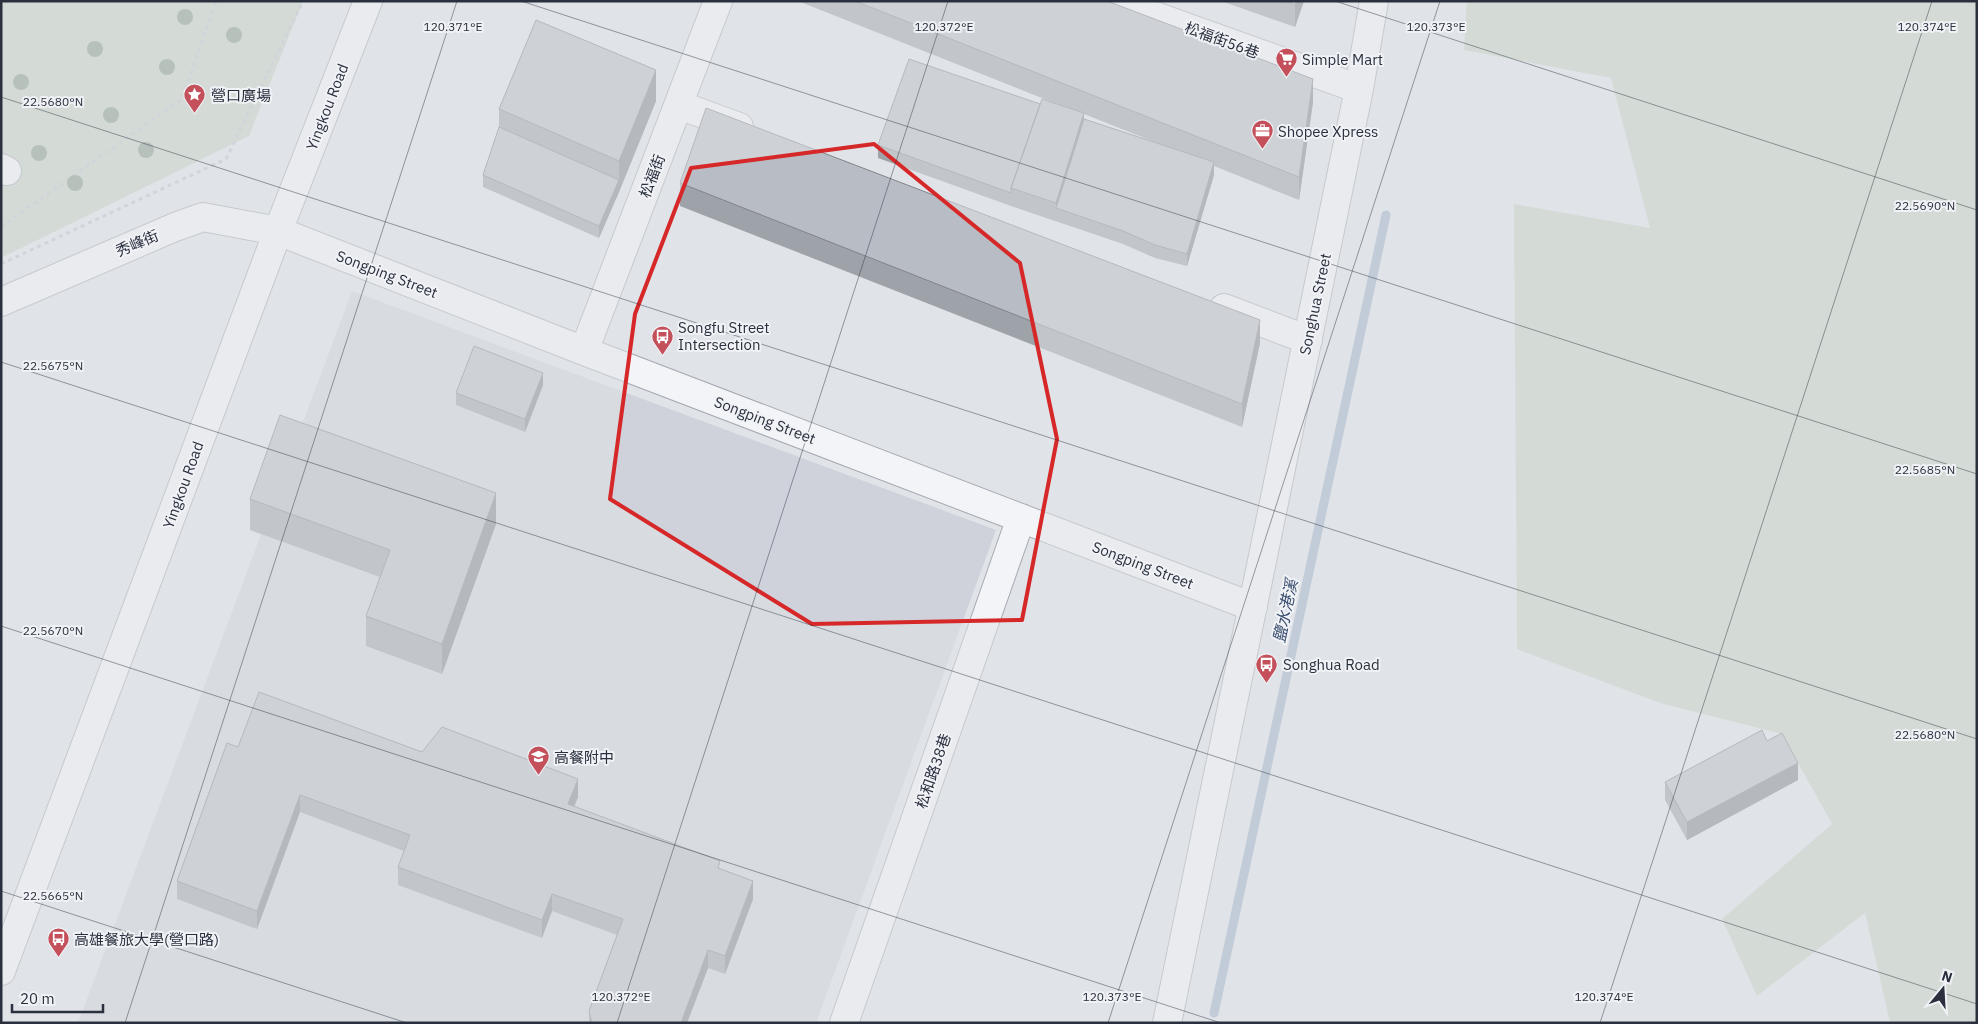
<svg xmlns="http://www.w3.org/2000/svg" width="1978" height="1024" viewBox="0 0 1978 1024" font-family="'IBM Plex Sans','Noto Sans TC',sans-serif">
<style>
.built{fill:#cfd2da}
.green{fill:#c5d1c2}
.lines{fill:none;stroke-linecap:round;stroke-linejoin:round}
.stream{stroke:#9eafc5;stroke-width:9}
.minor-casing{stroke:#a6aab2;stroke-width:30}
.path{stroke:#bfc1c7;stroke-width:3;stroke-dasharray:4 4;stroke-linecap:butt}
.minor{stroke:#f3f4f7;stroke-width:28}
.tree{fill:#869788}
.wall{fill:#9ea2a9;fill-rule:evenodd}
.shaded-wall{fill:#818489}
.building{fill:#b8bcc4;stroke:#818489}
.marked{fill:none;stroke:#d62828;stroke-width:4;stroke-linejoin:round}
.ticks{fill:none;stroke:#2a303e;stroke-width:1;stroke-opacity:0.45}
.labels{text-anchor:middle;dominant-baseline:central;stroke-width:4;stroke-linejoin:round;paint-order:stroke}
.street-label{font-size:15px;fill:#2a303e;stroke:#f0f2f6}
.poi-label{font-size:15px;fill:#2a303e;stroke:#f0f2f6;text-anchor:start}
.water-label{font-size:16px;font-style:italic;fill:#384d6e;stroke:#f0f2f6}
.ticks-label{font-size:12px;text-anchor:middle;fill:#2a303e;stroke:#f0f2f6;stroke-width:4;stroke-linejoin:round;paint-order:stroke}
</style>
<rect width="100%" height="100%" fill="#e0e3e8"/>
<path class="built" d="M352 291 996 530 816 1023H78Z"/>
<path class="green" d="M1 1H303L249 136 1 258Z
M1467 1H1977V1023H1890L1865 913 1757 996 1722 919 1832 824 1782 734 1660 703 1517 649 1514 204 1650 228 1611 78 1464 50Z"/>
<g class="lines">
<path class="stream" d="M1214 1013 1386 215"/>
<defs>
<path id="minor" d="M1113 1 1359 89
M679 105 739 127
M1 168 7 171
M1 302 175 227 203 217 278 231 584 351 1253 607
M1224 308 1308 340
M584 351 718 1
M1 971 278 231 368 1
M844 1023 1021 518
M1167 1023 1359 89 1374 1"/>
</defs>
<use href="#minor" class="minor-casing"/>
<path class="path" d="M1 227 182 99 216 1
M1 264 226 159 303 1"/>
<use href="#minor" class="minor"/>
</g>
<g class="tree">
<circle cx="185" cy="17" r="8"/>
<circle cx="234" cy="35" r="8"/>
<circle cx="95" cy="49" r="8"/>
<circle cx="167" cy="67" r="8"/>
<circle cx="21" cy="82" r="8"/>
<circle cx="111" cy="115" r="8"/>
<circle cx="146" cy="150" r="8"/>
<circle cx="39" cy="153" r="8"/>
<circle cx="75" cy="183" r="8"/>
</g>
<path class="wall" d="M798 1H1107L1313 102 1299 200 1214 166V175L1187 266 1155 258 1123 244 1011 206 878 158V145L1062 106ZM1084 114 1157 143 1084 119Z
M1221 1H1304L1295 27Z
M656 101 619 192 599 238 483 187V175L499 127V109Z
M680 183 1260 343 1242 427 680 206Z
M543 385 525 432 456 405V393Z
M250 499 496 524 442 674 366 646V616L380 577 250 530Z
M1767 741 1798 780 1687 840 1665 800V782Z
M238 747 422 752 578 797 574 806 720 869 753 899 725 974 708 968 687 1023H589V1011L617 935 552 911 542 938 398 885V867L404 851 300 812 257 929 177 899V881Z"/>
<path class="shaded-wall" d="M1296 1H1304L1295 27V5Z
M656 70V101L619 192 599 238V226L619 180V161Z
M1313 79V102L1299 200V177Z
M1084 113V131L1056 208V203Z
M1214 162V175L1187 266V254Z
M1260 320V343L1242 427V404Z
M543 373V385L525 432V419Z
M496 493V524L442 674V644Z
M1798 763V780L1687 840V822Z
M578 779V797L568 822V804Z
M300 795V812L257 929V911Z
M753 881V899L725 974V956Z
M552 894V911L542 938V920Z
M708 950V968L687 1023H681Z"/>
<path class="building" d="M855 1H1107L1313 79 1299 177Z
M1286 1H1296L1295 5Z
M536 20 656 70 619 161 499 109Z
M909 59 1040 104 1011 188V193L878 145Z
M1042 99 1084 113 1056 203 1011 188Z
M706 108 1260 320 1242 404 680 183Z
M1084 119 1214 162 1187 254 1155 245 1123 231 1056 208Z
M499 127 619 180 599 226 483 175Z
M474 346 543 373 525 419 456 393Z
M280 415 496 493 442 644 366 616 390 550 250 499Z
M259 692 422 752 442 727 578 779 568 804 720 861 718 868 753 881 725 956 708 950 681 1023H592L589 1011 623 919 552 894 542 920 398 867 410 835 300 795 257 911 177 881 227 743 238 747Z
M1762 730 1767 741 1782 733 1798 763 1687 822 1665 782Z"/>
<path d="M0 0H1978V1024H0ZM874 144 1020 263 1057 439 1022 620 812 624 610 499 635 314 691 168Z" fill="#e0e3e8" fill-opacity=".55" fill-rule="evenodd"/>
<path class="marked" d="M874 144 1020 263 1057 439 1022 620 812 624 610 499 635 314 691 168Z"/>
<path class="ticks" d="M521 1 1977 474M1335 1 1977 210M1 97 1977 739M1 362 1977 1004M1 626 1221 1023M1 891 407 1023M125 1023 457 1M617 1023 948 1M1108 1023 1440 1M1600 1023 1932 1"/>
<defs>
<symbol id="supermarket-pin" viewBox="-11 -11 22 30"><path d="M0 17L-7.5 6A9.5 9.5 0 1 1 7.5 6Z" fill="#c3505a" stroke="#f0f2f6"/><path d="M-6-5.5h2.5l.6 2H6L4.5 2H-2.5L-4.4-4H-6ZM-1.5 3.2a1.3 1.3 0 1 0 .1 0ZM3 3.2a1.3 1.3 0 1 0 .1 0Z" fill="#fff"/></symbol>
<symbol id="sight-pin" viewBox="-11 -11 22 30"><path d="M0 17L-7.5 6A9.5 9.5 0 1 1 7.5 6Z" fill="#c3505a" stroke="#f0f2f6"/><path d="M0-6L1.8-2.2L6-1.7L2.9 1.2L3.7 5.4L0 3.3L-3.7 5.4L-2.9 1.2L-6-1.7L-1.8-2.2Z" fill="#fff"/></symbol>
<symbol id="office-pin" viewBox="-11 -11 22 30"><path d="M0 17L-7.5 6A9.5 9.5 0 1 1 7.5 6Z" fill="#c3505a" stroke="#f0f2f6"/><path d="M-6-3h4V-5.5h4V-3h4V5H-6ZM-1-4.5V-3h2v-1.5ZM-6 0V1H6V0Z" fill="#fff"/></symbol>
<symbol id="bus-pin" viewBox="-11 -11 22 30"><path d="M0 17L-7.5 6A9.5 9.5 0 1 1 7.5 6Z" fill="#c3505a" stroke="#f0f2f6"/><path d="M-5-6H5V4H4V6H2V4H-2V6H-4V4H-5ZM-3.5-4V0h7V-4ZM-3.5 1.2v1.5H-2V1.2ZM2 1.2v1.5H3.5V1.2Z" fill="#fff"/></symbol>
<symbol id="school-pin" viewBox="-11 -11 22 30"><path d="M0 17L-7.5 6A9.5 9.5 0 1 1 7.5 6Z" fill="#c3505a" stroke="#f0f2f6"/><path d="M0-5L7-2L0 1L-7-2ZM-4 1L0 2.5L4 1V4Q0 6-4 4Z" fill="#fff"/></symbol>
</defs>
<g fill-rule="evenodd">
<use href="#supermarket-pin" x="1274" y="46" width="25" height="34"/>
<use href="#sight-pin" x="182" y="82" width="25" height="34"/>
<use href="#office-pin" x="1250" y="118" width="25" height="34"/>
<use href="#bus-pin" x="650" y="324" width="25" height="34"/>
<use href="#bus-pin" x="1254" y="652" width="25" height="34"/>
<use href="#school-pin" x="526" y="744" width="25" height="34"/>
<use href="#bus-pin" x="46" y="926" width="25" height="34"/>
</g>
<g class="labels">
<g class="street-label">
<text transform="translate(1222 40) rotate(20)">松福街56巷</text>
<text transform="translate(327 107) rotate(-69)">Yingkou Road</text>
<text transform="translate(652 176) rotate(-69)">松福街</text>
<text transform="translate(137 243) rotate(-23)">秀峰街</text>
<text transform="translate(387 274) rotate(21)">Songping Street</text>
<text transform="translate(1315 304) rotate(-78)">Songhua Street</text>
<text transform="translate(765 420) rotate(21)">Songping Street</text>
<text transform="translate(183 485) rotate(-70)">Yingkou Road</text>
<text transform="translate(1143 565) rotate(21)">Songping Street</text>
<text transform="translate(933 771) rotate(-71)">松和路38巷</text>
</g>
<g class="poi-label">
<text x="1302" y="59">Simple Mart</text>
<text x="211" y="95">營口廣場</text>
<text x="1278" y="131">Shopee Xpress</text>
<text x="678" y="327">Songfu Street<tspan x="678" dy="17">Intersection</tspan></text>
<text x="1283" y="664">Songhua Road</text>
<text x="554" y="757">高餐附中</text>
<text x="74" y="939">高雄餐旅大學(營口路)</text>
</g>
<g class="water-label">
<text transform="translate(1285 611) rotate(-78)">鹽水港溪</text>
</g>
</g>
<g class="ticks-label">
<text x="453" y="31">120.371°E</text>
<text x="944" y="31">120.372°E</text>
<text x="1436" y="31">120.373°E</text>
<text x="1927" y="31">120.374°E</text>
<text x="53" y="106">22.5680°N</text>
<text x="1925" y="210">22.5690°N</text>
<text x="53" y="370">22.5675°N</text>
<text x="1925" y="474">22.5685°N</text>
<text x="53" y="635">22.5670°N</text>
<text x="1925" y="739">22.5680°N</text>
<text x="53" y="900">22.5665°N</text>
<text x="621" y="1001">120.372°E</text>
<text x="1112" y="1001">120.373°E</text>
<text x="1604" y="1001">120.374°E</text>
</g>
<rect width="1978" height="1024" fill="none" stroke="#2a303e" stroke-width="5"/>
<g transform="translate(1943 989) rotate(18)" stroke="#f0f2f6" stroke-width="4" paint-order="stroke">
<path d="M0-4L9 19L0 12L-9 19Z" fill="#2a303e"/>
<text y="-8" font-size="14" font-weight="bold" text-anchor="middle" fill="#2a303e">N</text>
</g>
<path d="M12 1004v8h91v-8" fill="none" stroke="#2a303e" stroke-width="2.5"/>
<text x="20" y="1004" font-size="15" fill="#2a303e" stroke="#f0f2f6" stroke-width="4" paint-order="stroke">20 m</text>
</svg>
